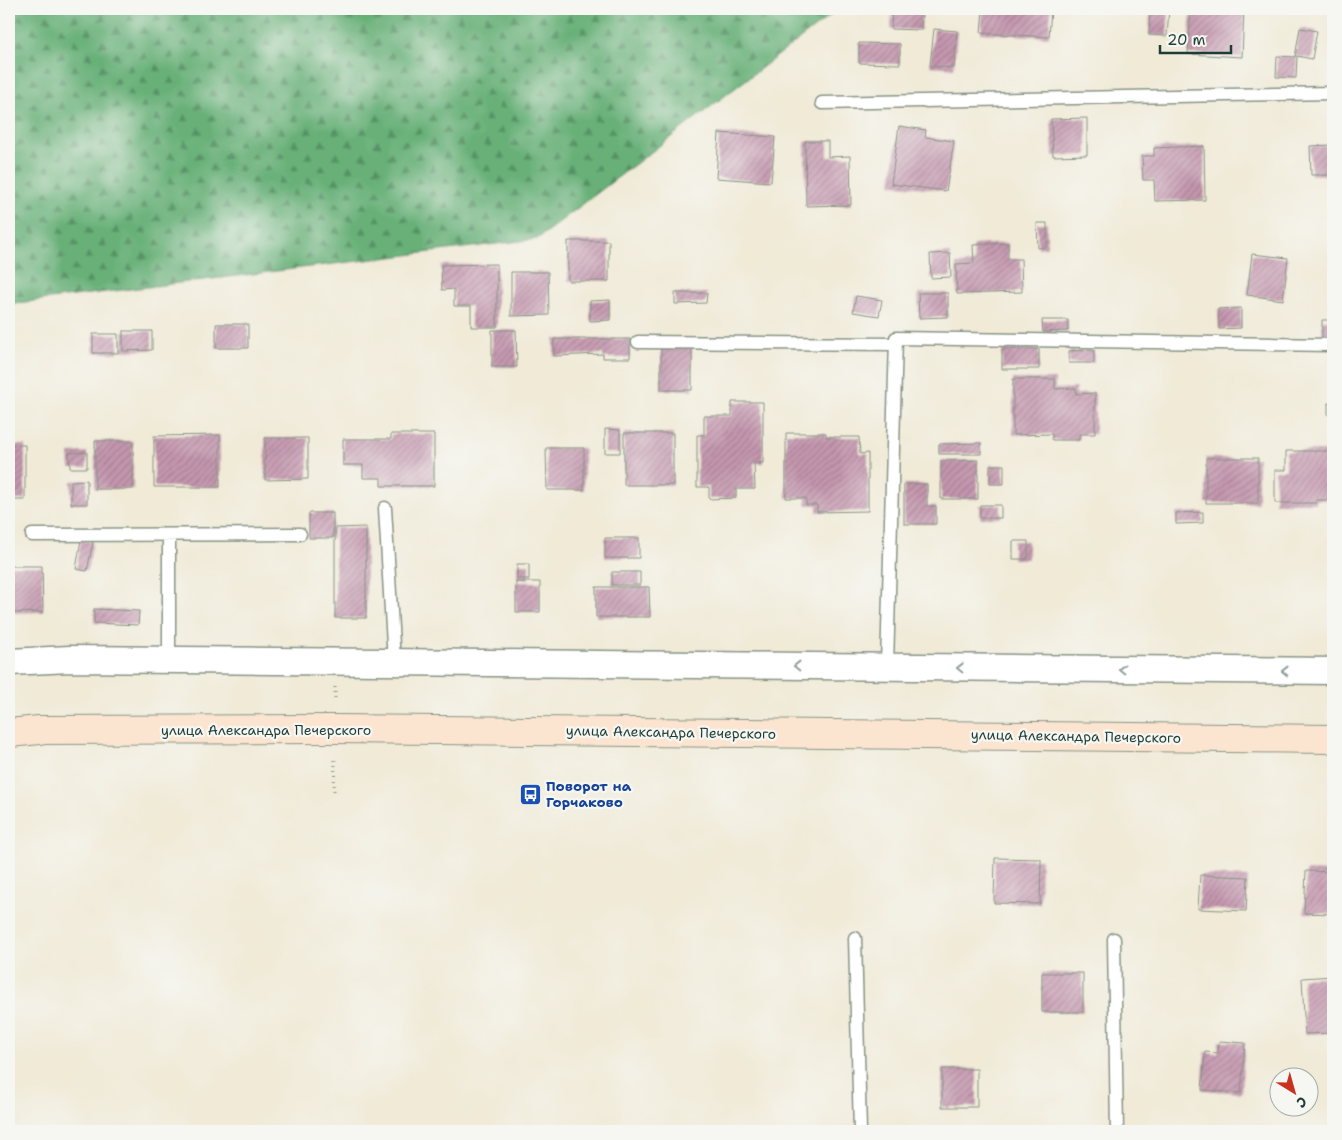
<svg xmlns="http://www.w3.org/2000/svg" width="1342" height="1140" viewBox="0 0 1342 1140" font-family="'Shantell Sans',sans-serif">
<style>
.forest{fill:url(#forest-firs);stroke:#437656}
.building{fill:url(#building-hatch)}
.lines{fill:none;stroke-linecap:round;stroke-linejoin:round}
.lane-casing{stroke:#889486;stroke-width:15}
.street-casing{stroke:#889486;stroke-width:29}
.secondary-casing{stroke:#889486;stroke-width:30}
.path{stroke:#889486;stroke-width:3;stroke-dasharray:1 4;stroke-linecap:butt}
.lane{stroke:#fff;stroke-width:12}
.street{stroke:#fff;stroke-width:26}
.secondary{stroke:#fce5d0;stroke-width:28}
.oneway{stroke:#8f9e9a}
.labels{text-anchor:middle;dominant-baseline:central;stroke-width:4.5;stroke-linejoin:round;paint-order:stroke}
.street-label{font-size:14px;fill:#1f3d34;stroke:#f6f6f2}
.transit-label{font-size:14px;font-weight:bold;fill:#164399;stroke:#f6f6f2;text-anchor:start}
</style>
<defs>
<pattern id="forest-firs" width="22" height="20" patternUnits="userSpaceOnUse" patternTransform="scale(1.25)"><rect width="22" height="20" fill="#67b078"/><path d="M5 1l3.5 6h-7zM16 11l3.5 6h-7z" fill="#549063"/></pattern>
<pattern id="building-hatch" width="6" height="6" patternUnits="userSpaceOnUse" patternTransform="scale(1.25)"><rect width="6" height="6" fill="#c597af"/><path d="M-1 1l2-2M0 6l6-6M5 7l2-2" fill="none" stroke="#9f7c8f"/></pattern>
</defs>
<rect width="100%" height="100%" fill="#f6f6f2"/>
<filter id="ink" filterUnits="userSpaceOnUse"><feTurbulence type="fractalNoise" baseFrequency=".02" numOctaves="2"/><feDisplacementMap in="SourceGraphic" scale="10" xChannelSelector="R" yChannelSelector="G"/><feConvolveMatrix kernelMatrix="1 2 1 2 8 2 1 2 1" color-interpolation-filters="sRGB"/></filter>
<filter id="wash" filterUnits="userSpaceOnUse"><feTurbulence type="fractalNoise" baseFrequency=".0096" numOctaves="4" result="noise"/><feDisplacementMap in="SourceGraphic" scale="20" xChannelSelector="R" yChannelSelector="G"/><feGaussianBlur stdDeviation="1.12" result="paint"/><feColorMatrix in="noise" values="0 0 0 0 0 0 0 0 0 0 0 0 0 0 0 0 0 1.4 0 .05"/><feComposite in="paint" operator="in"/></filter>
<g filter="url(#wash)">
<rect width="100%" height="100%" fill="#f0ead7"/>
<path class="forest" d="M9 9H839L537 239 9 304Z"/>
<g id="blocks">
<path class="building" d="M892 9 922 10 921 30 891 29Z
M983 9H1051L1049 37 981 33Z
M1150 9H1169L1167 36 1149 35Z
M1191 9H1244L1242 57 1188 54Z
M1300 28 1317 31 1312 59 1297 56 1296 78 1276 77 1277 56 1295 57Z
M934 29 957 31 954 68 930 66Z
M859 43 900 44V64L859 63Z
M1087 118V155L1053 156 1051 119Z
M899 126 926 130 925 137 954 141 946 191 891 184Z
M719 133 775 137 771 182 716 178Z
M805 141H828V157L850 156 851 205 806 206Z
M1333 145V175H1311L1310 146Z
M1204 146 1205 200 1155 201 1154 180H1143L1142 156H1154V148Z
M1037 223H1047V247L1038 248Z
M568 241H609V281H568Z
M1008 243V259H1021L1022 292 957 294 956 264 974 263 973 245Z
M950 253 951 277 931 278 930 254Z
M1252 254 1288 258 1283 300 1247 295Z
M497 264V327H471V306H454V289L442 290 441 265Z
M511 272H548L549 315 511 316Z
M675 293H707L706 303 675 304Z
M918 293H948V317L919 318Z
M856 296 882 300 879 316 853 312Z
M610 300V320L590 321V301Z
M1241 308V328L1219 329 1218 309Z
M1042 320H1068V331L1043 332Z
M1322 320H1333V340H1322Z
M216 324H248V348H216Z
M492 330H516L517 367H492Z
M123 331H152V350L123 351Z
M93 334H118V353H93Z
M554 339H630V358H603V354L554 356Z
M692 341V390H661V342Z
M1002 349H1039V369H1002Z
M1094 350V363H1069V351Z
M1013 379H1055V389L1076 388V394L1095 393V434H1079V440H1052V434L1013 435Z
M732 402H763V463H754L755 489H736V498L709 499V487H697V435H704V416H732Z
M1328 403H1333V415H1328Z
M605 429 620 430V453H605Z
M624 433H673V485H624Z
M786 433H826V437H859L860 454 868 453V511L817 512V505H806V498H786Z
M391 434H434V486H381V478H363V465H343V439H391Z
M220 435V487H154V436Z
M265 438H308V479L265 480Z
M95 441H133V489H95Z
M981 443V454H939V444Z
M9 445H25V500H9Z
M546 448H584V490H547Z
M1286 451H1333V500H1316V503H1275V470H1286Z
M87 452V468H70L69 453Z
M1206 458H1258V503H1206Z
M978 460V499H941V461Z
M990 465H1004V484H990Z
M87 480V504H71V481Z
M904 484H927V506H936V524H904Z
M980 505H1001V518H980Z
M1203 512V523L1176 524V513Z
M309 513H333V538H309Z
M366 527V618H335V528Z
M605 538H639V558H605Z
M81 540 93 542 87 571 76 569Z
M1013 541H1028V559H1013Z
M517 564H529V579H517Z
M9 566H42L43 612 9 613Z
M612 572H640V585H612Z
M516 582H540V612H516Z
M596 587H649L650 617H596Z
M94 609 139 611 138 625 94 623Z
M995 858 1041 859 1040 904 994 903Z
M1306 871 1333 872V914L1304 913Z
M1200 875 1248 877 1246 911 1198 909Z
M1042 973H1083V1012H1042Z
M1333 976V1033L1305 1034 1302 978Z
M1219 1041 1245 1043 1241 1093 1202 1090 1205 1052 1218 1053Z
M942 1069H977V1107H942Z"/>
</g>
</g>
<g filter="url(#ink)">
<use href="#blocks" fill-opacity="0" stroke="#889486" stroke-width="1"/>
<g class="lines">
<defs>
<path id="lane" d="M822 103 1333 93
M638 342 896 344
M385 508 394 662
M32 535 300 534
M169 660V535
M887 667 896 338 1333 345
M855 938 860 1131
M1114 939 1117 1131"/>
<path id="street" d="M9 662 70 659 1333 671"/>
<path id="secondary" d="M9 733 39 730 335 729 1333 739"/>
</defs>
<use href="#lane" class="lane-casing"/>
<use href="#street" class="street-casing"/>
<use href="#secondary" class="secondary-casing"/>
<path class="path" d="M335 687V700
M334 791 335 760"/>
<use href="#lane" class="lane"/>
<use href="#street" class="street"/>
<use href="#secondary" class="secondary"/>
</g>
<defs><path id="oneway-chevron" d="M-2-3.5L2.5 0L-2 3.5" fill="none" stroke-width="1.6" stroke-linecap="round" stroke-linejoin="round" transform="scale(1.25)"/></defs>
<g class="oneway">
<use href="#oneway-chevron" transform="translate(797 666) rotate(-179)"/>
<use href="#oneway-chevron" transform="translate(960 668) rotate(-179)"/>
<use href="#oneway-chevron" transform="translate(1122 669) rotate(-179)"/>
<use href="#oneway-chevron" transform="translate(1285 671) rotate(-179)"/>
</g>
</g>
<defs>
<symbol id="bus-square" viewBox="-11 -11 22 22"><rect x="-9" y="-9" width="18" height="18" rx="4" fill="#1a4fb4" stroke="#f6f6f2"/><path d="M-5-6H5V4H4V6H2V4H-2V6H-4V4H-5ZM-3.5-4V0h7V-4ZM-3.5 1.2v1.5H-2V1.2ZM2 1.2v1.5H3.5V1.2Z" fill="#fff"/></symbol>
</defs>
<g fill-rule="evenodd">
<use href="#bus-square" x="518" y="782" width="25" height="25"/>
</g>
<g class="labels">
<g class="street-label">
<text x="266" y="730">улица Александра Печерского</text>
<text transform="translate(671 732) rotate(1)">улица Александра Печерского</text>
<text transform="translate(1076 736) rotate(1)">улица Александра Печерского</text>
</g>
<g class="transit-label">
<text x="546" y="786">Поворот на<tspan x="546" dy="16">Горчаково</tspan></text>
</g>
</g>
<rect width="1342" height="1140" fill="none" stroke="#f6f6f2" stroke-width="30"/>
<g transform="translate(1294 1092) rotate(143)"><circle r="24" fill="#f6f6f2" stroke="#a0aca6"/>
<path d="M0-4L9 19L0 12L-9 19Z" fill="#c8321e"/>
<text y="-8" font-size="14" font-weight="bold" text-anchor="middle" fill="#1f3d34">С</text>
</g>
<path d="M1160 45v8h71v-8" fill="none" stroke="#1f3d34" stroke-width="2.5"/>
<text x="1167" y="45" font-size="15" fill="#1f3d34" stroke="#f6f6f2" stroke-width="4" paint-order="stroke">20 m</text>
</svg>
